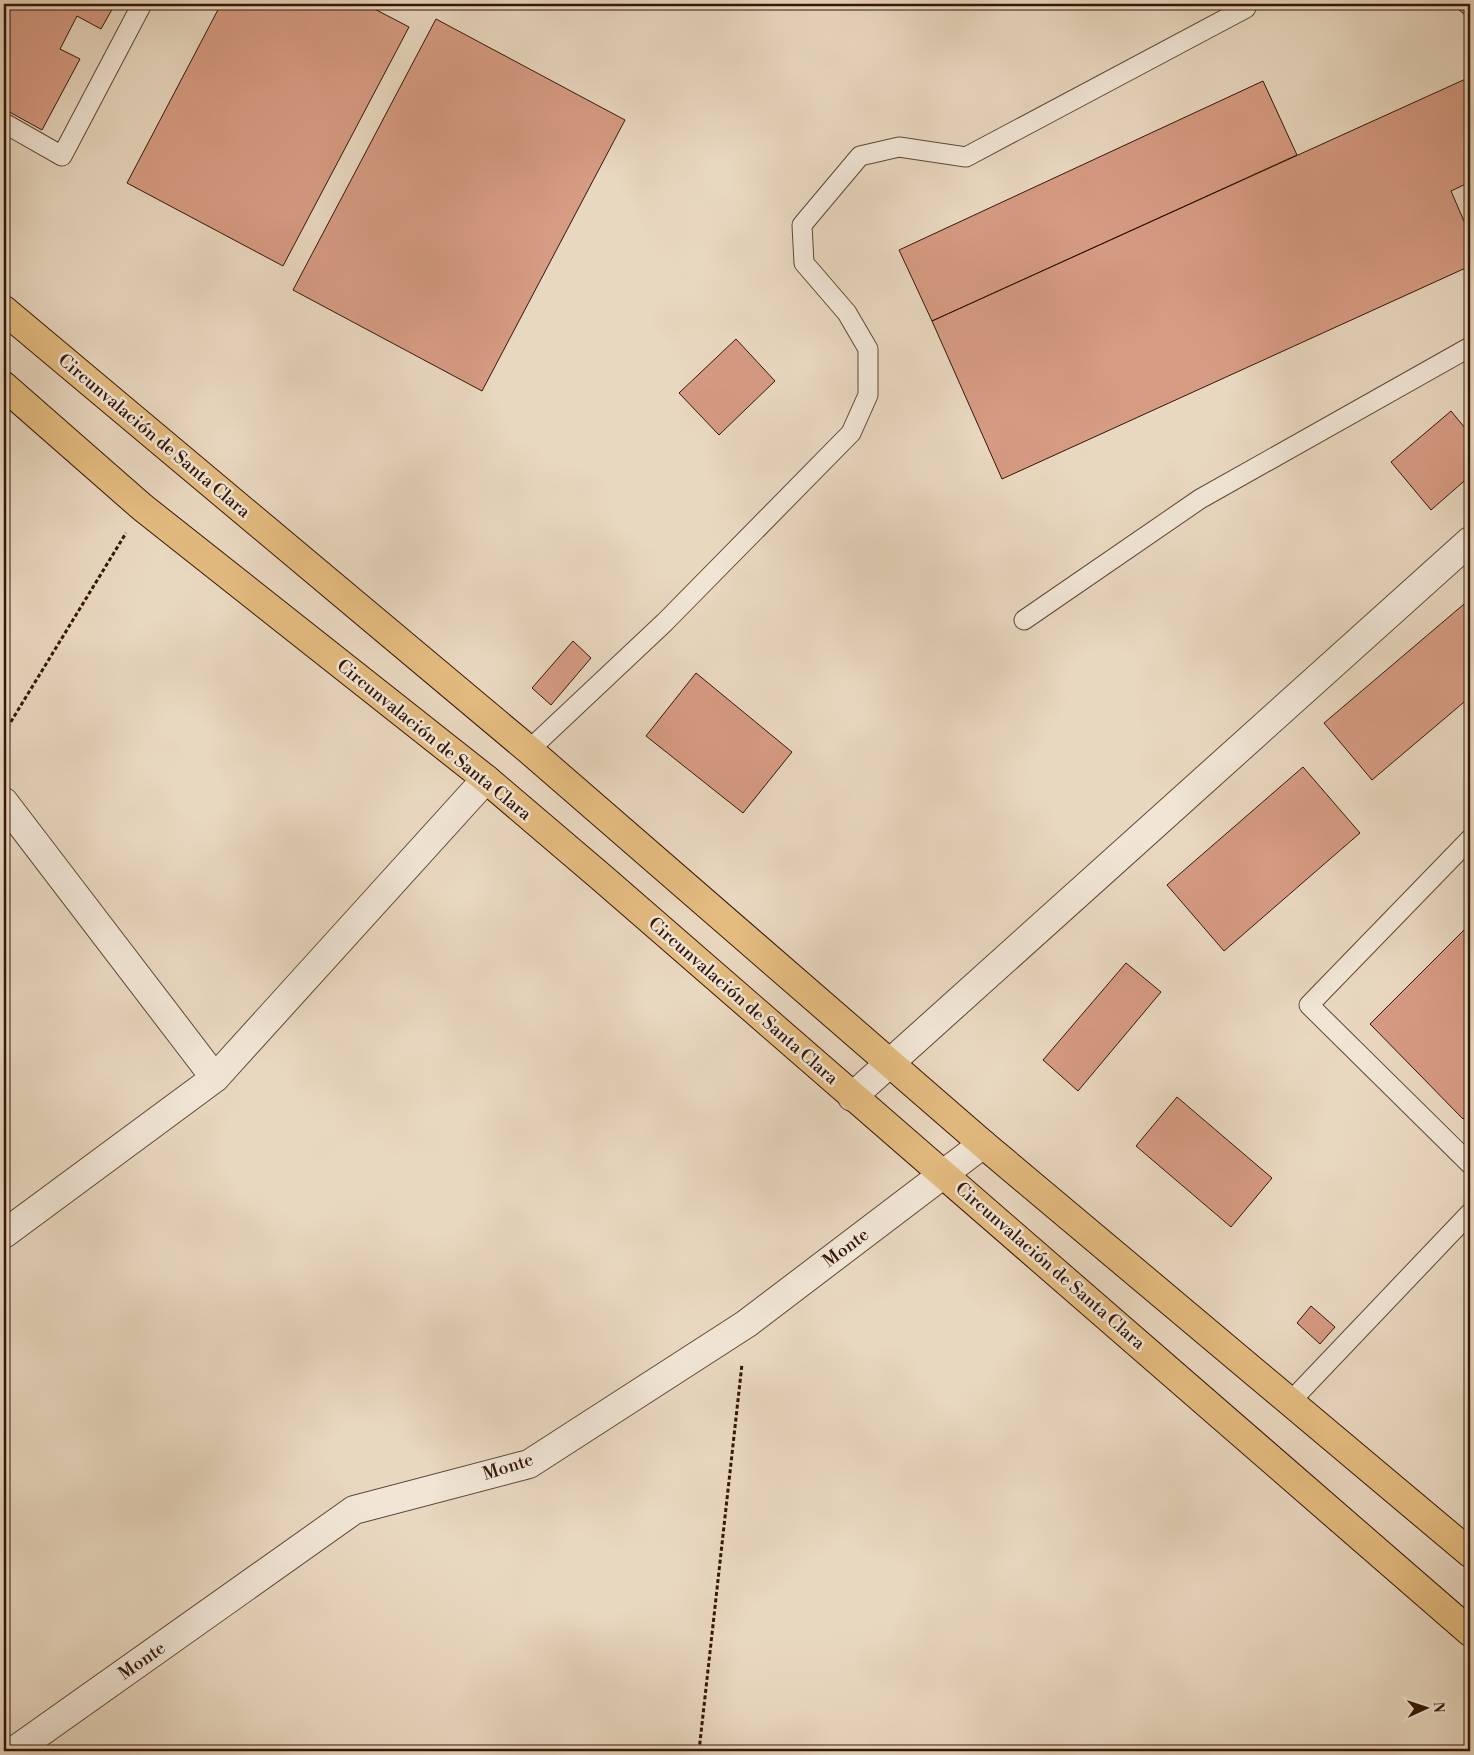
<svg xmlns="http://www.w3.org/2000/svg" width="1474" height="1755" viewBox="0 0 1474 1755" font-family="'Libre Bodoni',serif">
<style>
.building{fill:#d69b83;stroke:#341607}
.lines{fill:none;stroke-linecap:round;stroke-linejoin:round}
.lane-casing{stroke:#614635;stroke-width:21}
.street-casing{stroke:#614635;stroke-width:30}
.highway-casing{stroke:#341607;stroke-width:30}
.path{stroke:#341607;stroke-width:3;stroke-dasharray:4 2.5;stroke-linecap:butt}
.lane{stroke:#f1e6d6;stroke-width:19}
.street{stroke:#f1e6d6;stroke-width:28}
.highway{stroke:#e4bc80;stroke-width:28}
.labels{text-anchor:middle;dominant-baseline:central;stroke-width:5;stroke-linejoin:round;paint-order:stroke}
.street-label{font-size:18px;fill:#341607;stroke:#f1e6d6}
</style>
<rect width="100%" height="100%" fill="#e9d8c0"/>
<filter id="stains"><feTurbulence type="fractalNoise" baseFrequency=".004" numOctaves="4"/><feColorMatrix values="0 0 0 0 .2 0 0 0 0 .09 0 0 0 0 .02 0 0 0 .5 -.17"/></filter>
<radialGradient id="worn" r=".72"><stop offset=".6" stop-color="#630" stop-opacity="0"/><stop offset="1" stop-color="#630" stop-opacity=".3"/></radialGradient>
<path class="building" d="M4 4H115L101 29 77 16 60 49 80 59 42 130 4 109Z
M221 4H365L409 27 283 266 127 183Z
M1452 4H1470V19Z
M436 19 625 120 482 391 293 290Z
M1470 77V182L1451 191 1470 235V266L1002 479 932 321Z
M1263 81 1297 155 932 321 899 250Z
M736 339 775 381 719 435 679 393Z
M1451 411 1470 434V476L1431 510 1391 462Z
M1470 599V697L1372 780 1324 723Z
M573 641 591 658 551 705 532 688Z
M696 673 792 752 743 813 646 736Z
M1303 767 1360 833 1224 951 1167 885Z
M1470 924V1112L1463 1119 1370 1024Z
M1126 963 1161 992 1078 1091 1043 1060Z
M1177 1097 1272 1178 1231 1227 1136 1146Z
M1311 1306 1335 1327 1320 1344 1297 1323Z"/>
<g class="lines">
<defs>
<path id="lane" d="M4 123 62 156 142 4
M1024 620 1200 499 1470 347
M529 750 665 622 851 433 868 395V349L847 313 804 263 802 225 860 156 899 147 966 157 1246 8
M1470 839 1309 1005 1470 1164
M1290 1402 1470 1213"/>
<path id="street" d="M4 802 215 1078
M852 1097 1470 541
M4 1234 215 1078 486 779
M14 1751 354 1510 529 1464 746 1324 983 1144"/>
<path id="highway" d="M4 310 529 750 983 1144 1470 1553
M4 386 142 507 486 779 601 877 1470 1632"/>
</defs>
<use href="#lane" class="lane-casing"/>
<use href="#street" class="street-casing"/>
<use href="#highway" class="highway-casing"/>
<path class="path" d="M4 733 126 533
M699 1751 742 1364"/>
<use href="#lane" class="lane"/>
<use href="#street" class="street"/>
<use href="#highway" class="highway"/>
</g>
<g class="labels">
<g class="street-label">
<text transform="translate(154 436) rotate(40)">Circunvalación de Santa Clara</text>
<text transform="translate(434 740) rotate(39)">Circunvalación de Santa Clara</text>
<text transform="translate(743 1001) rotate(41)">Circunvalación de Santa Clara</text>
<text transform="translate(846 1248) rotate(-37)">Monte</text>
<text transform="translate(1050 1266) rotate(41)">Circunvalación de Santa Clara</text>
<text transform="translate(508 1467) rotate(-18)">Monte</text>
<text transform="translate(142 1661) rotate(-35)">Monte</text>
</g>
</g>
<rect width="1474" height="1755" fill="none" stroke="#e9d8c0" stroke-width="20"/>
<rect x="5" y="5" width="1464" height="1745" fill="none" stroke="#341607" stroke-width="2.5"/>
<rect x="10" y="10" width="1454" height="1735" fill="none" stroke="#341607"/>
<g transform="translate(1426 1708) rotate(87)" stroke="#f1e6d6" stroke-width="4" paint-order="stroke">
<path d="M0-4L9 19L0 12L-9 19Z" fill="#341607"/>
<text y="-8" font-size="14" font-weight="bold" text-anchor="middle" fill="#341607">N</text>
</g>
<rect width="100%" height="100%" filter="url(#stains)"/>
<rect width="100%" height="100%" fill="url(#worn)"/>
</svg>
